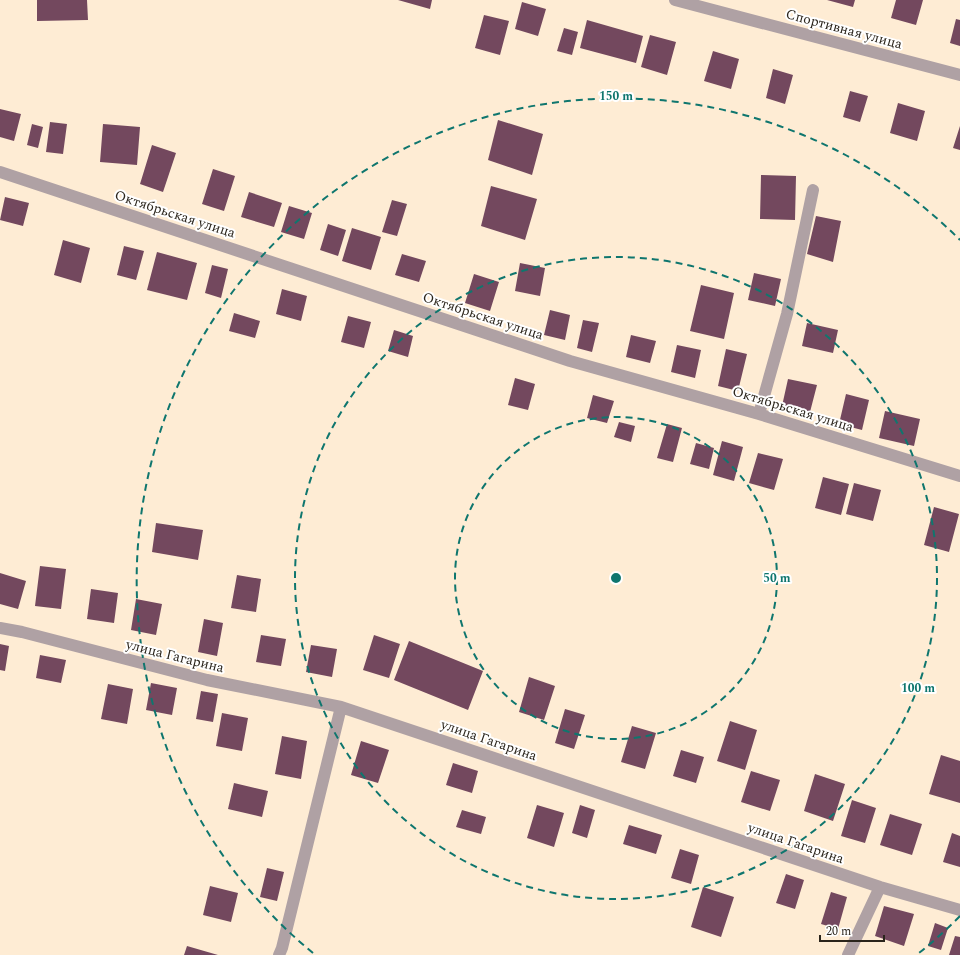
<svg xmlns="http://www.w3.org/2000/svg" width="960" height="955" viewBox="0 0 960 955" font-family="Spectral,serif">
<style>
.building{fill:#73485e}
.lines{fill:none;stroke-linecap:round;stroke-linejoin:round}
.minor{stroke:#afa1a4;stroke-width:12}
.ring{fill:none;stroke:#0f766e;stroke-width:2;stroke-dasharray:7 5}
.labels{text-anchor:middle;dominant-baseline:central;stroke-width:4;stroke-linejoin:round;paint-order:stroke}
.street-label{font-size:14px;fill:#2a241b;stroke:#fff}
.centre{fill:#0f766e;stroke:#fff;stroke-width:2}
.ring-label{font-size:12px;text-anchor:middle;font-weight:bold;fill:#0f766e;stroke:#fff;stroke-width:4;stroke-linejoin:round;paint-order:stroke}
</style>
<rect width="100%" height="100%" fill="#feecd4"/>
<path class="building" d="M37 0H87L88 20 37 21Z
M398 0H432L430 9Z
M827 0H855L853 7Z
M896 0H923L916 25 891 18Z
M522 2 546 9 538 36 515 29Z
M484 15 509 21 500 55 475 48Z
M956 19 960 20V46L950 43Z
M587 20 643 36 636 63 580 48Z
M564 28 578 32 572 55 557 51Z
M650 35 676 42 667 75 641 67Z
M713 51 739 59 731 89 704 81Z
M773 69 793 75 785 104 766 98Z
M850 91 868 96 860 122 843 117Z
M898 103 925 111 917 141 890 133Z
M0 109 21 114 14 141 0 137Z
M498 120 543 134 532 175 488 160Z
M50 122 67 124 63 154 46 152Z
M32 124 43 127 38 148 27 145Z
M103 124 140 127 137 165 100 162Z
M960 126V150L953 148Z
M152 145 176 153 163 192 140 184Z
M213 169 235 176 224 211 202 204Z
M761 175 796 176 795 220 760 219Z
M491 186 537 199 525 240 481 226Z
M249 192 282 203 274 227 241 217Z
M5 197 29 203 23 226 0 220Z
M392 200 407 204 397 236 382 232Z
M289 206 312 213 304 239 281 232Z
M816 216 841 221 833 262 807 254Z
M328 224 346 230 338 256 320 250Z
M352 228 381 237 371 270 342 261Z
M63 240 90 248 81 283 54 275Z
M124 246 144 251 136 280 117 275Z
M157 252 197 263 187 300 147 290Z
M402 254 426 261 419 282 395 275Z
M520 263 545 268 540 296 515 291Z
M212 265 228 269 221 298 205 293Z
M754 273 781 279 775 306 748 300Z
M474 274 499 282 490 311 465 303Z
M701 285 734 293 724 339 690 331Z
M282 289 307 296 301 321 276 314Z
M550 310 570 315 565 340 544 335Z
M234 313 260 321 255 338 229 331Z
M348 316 371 322 364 348 341 342Z
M583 320 599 323 592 352 577 348Z
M807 323 838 330 833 353 802 346Z
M394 330 413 336 408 357 388 351Z
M631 335 656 341 650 363 626 357Z
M677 345 701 350 695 378 671 372Z
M726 349 747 354 738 391 718 386Z
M515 378 535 384 528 410 508 405Z
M788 379 817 385 810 412 782 406Z
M846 394 869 400 862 430 839 424Z
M593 395 614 401 607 423 587 418Z
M885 411 920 419 914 446 879 438Z
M619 422 635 426 631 442 614 437Z
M667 424 682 428 673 462 657 458Z
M722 441 743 447 734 481 713 475Z
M696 443 714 448 709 469 690 464Z
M758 453 783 459 774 490 749 483Z
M823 477 849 484 841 515 815 508Z
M854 483 881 490 873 521 846 514Z
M934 507 959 514 949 552 924 545Z
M156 523 203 530 198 560 152 552Z
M40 566 66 569 61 609 35 606Z
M0 573 26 581 18 609 0 604Z
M237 575 261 579 256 612 231 608Z
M91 589 118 593 114 623 87 619Z
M136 599 162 604 156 635 131 630Z
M204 619 223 623 217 656 198 652Z
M261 635 286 639 281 666 256 662Z
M374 635 400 644 389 678 363 670Z
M409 641 483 671 468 710 394 680Z
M0 644 9 646 5 671 0 670Z
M311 645 337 649 332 677 306 672Z
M40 655 66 660 61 683 36 678Z
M529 677 555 686 544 720 519 712Z
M151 683 177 688 172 715 146 710Z
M108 684 133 689 127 724 101 719Z
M201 691 218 694 213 722 196 719Z
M565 709 585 715 574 749 555 743Z
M222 713 248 718 242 751 216 746Z
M730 721 757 730 745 770 717 761Z
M632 726 656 733 645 769 621 762Z
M282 736 307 741 301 779 275 774Z
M361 741 389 750 378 783 351 775Z
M681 750 704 757 696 783 673 776Z
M941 755 960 761V803L929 794Z
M453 763 478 771 472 793 446 785Z
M751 771 780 780 770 811 741 802Z
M815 774 845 784 833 821 804 811Z
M234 783 268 791 262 817 228 809Z
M852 800 876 808 865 843 841 836Z
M537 805 564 813 554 847 527 838Z
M580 805 595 810 587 838 572 833Z
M462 810 486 817 481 834 456 827Z
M890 814 922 824 912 855 880 845Z
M629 825 662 835 656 854 623 844Z
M952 833 960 836V867L943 862Z
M680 849 699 855 691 884 671 878Z
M267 868 284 872 277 901 260 897Z
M786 874 804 880 795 909 776 903Z
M210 886 238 893 231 922 203 915Z
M703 887 734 897 721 937 691 927Z
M831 892 847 897 838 929 821 924Z
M884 906 914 914 904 946 875 936Z
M935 923 948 928 941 950 928 946Z
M955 936 960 937V955H949Z
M187 946 218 955H184Z"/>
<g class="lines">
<path class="minor" d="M675 0 960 75
M0 172 570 361 759 414 960 476
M759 414 787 314 813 190
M0 628 22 632 207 680 341 707 880 887 960 910
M279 955 282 948 341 707
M848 955 880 887"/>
</g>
<g class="ring">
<circle cx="616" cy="578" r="161"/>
<circle cx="616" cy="578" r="321"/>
<path d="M960 916A482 482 0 0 1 919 953M313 953A482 482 0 1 1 960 240"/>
</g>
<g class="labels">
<g class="street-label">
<text transform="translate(844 29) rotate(15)">Спортивная улица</text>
<text transform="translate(175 214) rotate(18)">Октябрьская улица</text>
<text transform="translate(483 316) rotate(18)">Октябрьская улица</text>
<text transform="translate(793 409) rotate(17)">Октябрьская улица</text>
<text transform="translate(175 656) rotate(14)">улица Гагарина</text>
<text transform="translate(489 740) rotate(19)">улица Гагарина</text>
<text transform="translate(796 843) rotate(19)">улица Гагарина</text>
</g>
</g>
<circle cx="616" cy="578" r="6" class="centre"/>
<g class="ring-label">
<text x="616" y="100">150 m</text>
<text x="777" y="582">50 m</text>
<text x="918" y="692">100 m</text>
</g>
<path d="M820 935v6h64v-6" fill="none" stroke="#2a241b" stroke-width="2"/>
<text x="826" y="935" font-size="12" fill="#2a241b" stroke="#ffffff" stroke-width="3" paint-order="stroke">20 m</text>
</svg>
